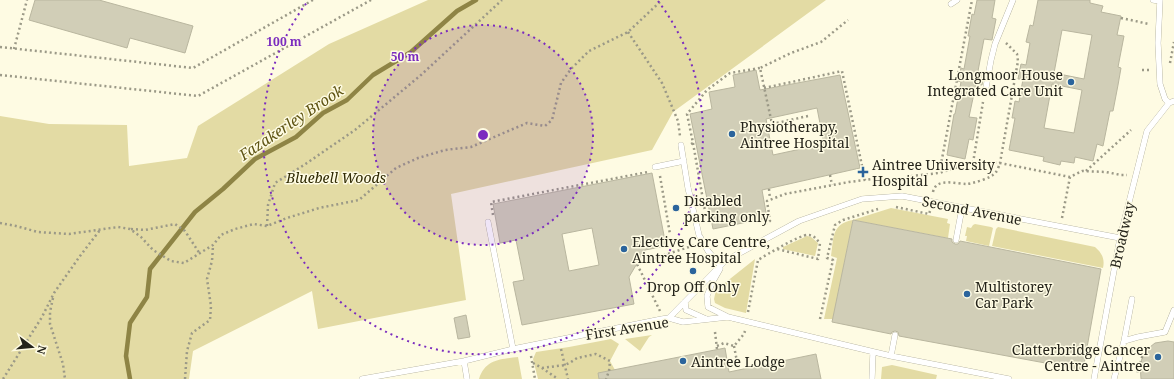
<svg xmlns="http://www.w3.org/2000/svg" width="1174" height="379" viewBox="0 0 1174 379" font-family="'Noto Serif',serif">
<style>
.green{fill:#e3dba4}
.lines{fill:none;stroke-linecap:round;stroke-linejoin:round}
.stream{stroke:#8e8445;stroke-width:4.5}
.building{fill:#d1ceb7;stroke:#b9b69f;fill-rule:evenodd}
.lane-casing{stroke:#9f9c86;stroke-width:6}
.path{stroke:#9b9987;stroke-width:2.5;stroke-dasharray:2 3;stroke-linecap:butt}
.lane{stroke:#fff;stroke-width:5.5}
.ring{fill:none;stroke:#7b2cbf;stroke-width:2;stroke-dasharray:2 4}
.poi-dot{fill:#2b649c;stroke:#fefbe3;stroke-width:1.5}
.labels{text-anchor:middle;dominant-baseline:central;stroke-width:3;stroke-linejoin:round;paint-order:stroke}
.poi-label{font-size:14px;fill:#24231a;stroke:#fefbe3;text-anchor:start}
.park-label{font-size:14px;font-style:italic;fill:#2f2a03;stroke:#fefbe3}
.street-label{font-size:14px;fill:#24231a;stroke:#fefbe3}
.water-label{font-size:15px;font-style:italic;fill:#5f5514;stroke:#fefbe3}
.centre{fill:#7b2cbf;stroke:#fefbe3;stroke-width:2}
.ring-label{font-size:12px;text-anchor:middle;font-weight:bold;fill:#7b2cbf;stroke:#fefbe3;stroke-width:3;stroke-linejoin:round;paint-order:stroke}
</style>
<rect width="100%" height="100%" fill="#fefbe3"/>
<path class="green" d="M428 0H826L673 112 652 150 451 194 466 300 318 329 312 291 193 351 189 379H0V116L49 124 127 125 129 166 187 158 198 126 329 44Z
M891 208 948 219 947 223 950 224 948 238 853 220Z
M853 220 833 319H824L837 258 831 256C834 238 831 224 853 220Z
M975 224 991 227 993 228 989 246 966 241 967 236H965L967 227 971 228 973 225Z
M998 227 1095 247C1102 253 1105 259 1103 268L992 246 996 229Z
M807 236 811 237 818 243 815 256 783 249V247Z
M755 259 746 313 725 308 715 303 714 299 716 290Z
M652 335 649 337 640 351 625 339Z
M611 339 619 344 610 361 615 370 617 379H538L533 359 536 352 569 347Z
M518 357 522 379H479C485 359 501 359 518 357Z
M892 365 937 375 936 379H881L882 367Z"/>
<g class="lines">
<path class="stream" d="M130 379 126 356 130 323 147 297 150 269 195 212 223 189 255 159 296 137 323 113 347 100 373 75 411 52 457 11 476 0"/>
</g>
<path class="building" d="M35 0H99L193 26 185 53 130 38 127 48 29 20Z
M977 0H995L992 18 996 19 992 40 984 39 978 71 984 73 982 85 976 84 969 117 977 118 973 140 969 139 965 159 947 155 954 114H955L961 82 958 81 961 68 964 69 970 36H968L972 14 974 15Z
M1038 0H1090V3L1103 6 1101 12 1121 16 1117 35 1124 36 1118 67 1121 68 1118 85 1113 111H1110L1103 146 1097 144 1093 161 1075 157 1074 163 1061 161 1060 165 1043 161 1044 157 1009 150 1015 118H1012L1015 101 1019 102 1023 79H1018L1021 64 1026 65 1030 43 1026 42 1030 25 1033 26ZM1062 30 1092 35 1084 79 1054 73ZM1052 84 1082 90 1074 133 1044 128Z
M756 70 760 90 840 75 860 168 762 190 767 218 713 229 690 114 712 109 709 92 735 87 733 75ZM817 108 824 144 773 155 766 119Z
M652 173 666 246 645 250 629 277 634 304 522 325 513 282 524 280 516 240 500 243 493 204ZM592 228 599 265 569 271 562 234Z
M853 220 952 239V242L955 244H958L960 241 1101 269 1083 370 899 336 898 332 895 331 892 332 891 334 832 322Z
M466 315 470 337 458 339 454 318Z
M1168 341 1174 342V379H1141L1140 364 1145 351 1155 343Z
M725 348 729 372 816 354 821 379H599L598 373Z"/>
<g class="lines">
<defs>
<path id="lane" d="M1153 0 1160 1
M1160 0 1158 43 1160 84 1165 99 1169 103
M951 4 957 0
M985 93 991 60 995 44 1013 0
M681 145 688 188 699 235 708 251 720 265
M655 167 684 161
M488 222 513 349
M956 240 962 208
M720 269 712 283 707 296 708 307 728 317
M685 302 686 310 706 319
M669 318 725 261 799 221 862 199 902 196 1120 238
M1124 341 1132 299
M891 356 895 335
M464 361 467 379
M362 379 464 361 513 349 662 319 669 318 683 322 728 317 891 356 1009 379
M872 379 873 352
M1094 379 1120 238 1147 131 1169 103 1174 101
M1114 379 1124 341 1138 337 1165 332 1174 310"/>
</defs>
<use href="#lane" class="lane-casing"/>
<path class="path" d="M1121 18 1149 24
M628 32 662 83 678 121 680 136
M0 47 193 68 313 0
M14 49 27 0
M1170 63 1174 42
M1142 70H1151
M0 75 198 96 371 0
M764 88 842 71 865 180
M808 116 772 124 760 68 791 53 821 42 848 20
M693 143 705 211
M691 144 693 143 687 114 707 90 730 73 760 68
M973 163 983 102
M958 167 941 164 972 0
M1086 171 1131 130
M830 175 832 185
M660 176 670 234
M769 189 770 199
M933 192C936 177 956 184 967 184 974 183 992 178 996 172 998 170 999 165 1000 163L1070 177 1082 171 1106 172 1121 175H1127
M896 207 929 214 930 211
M493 215 491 202 648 172
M1062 218 1070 177
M0 223 16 226 38 232 69 234 118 227 130 229 141 237 153 250 171 261 184 263 213 245 221 235 235 229 254 224 267 226 287 218 319 208 359 200 396 168 418 158 445 150 471 147 527 123 545 126 552 120 561 83 571 69 589 51 628 32 662 0
M765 224 770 221 767 201 785 194 849 182 872 179 890 183H898L903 179 912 176 939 173 968 164 978 162 1000 163 1018 61 1017 54 1006 43
M267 226 268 205 275 183 304 165 355 130 421 75 502 0
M131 229 145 230 175 224 185 231 200 254
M53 298 50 312V324L63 364 65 379
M660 311 637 264 695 245
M748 312 758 260C766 255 801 234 808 235 814 235 816 239 820 243L818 259 777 249
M820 319 833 260 827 258 835 225 843 220 878 209
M715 332 717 349
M717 346 724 343 734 346 744 334 745 331
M734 346 738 367
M561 349 568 379
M1131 350 1143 354 1137 373
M531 356 535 379
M533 363 542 368 558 379
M542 368 565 365 571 362 577 358 596 354 610 361 609 371 606 379
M3 379 42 317 54 293 80 256 100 230
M185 379 187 351 192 333 210 320 211 306 207 279 212 261 213 246"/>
<use href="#lane" class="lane"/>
</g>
<circle cx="483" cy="135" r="110" fill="#7b2cbf" fill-opacity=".12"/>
<g class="ring">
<circle cx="483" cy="135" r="110"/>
<path d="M658 1A220 220 0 1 1 308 1"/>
</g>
<g class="poi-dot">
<circle cx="1071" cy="82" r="4"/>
<circle cx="732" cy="134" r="4"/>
<path d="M861 166h4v4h4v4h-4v4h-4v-4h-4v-4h4z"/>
<circle cx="676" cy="208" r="4"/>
<circle cx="624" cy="249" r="4"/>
<circle cx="693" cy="271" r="4"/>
<circle cx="967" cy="294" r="4"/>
<circle cx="1158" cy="357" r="4"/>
<circle cx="683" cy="361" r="4"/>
</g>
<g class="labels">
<g class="poi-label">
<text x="1063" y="74" text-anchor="end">Longmoor House<tspan x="1063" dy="16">Integrated Care Unit</tspan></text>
<text x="740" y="126">Physiotherapy,<tspan x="740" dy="16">Aintree Hospital</tspan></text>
<text x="872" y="164">Aintree University<tspan x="872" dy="16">Hospital</tspan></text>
<text x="684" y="200">Disabled<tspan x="684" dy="16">parking only</tspan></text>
<text x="632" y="241">Elective Care Centre,<tspan x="632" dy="16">Aintree Hospital</tspan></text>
<text x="693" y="286" text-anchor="middle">Drop Off Only</text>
<text x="975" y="286">Multistorey<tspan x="975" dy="16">Car Park</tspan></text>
<text x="1150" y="349" text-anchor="end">Clatterbridge Cancer<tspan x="1150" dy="16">Centre - Aintree</tspan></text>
<text x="691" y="361">Aintree Lodge</text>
</g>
<g class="park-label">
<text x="336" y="177">Bluebell Woods</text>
</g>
<g class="street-label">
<text transform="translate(972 210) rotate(11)">Second Avenue</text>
<text transform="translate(1122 235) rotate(-77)">Broadway</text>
<text transform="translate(627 328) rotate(-9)">First Avenue</text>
</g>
<g class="water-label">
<text transform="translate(291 122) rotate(-34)">Fazakerley Brook</text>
</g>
</g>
<circle cx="483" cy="135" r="6" class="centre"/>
<g class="ring-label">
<text x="284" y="46">100 m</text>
<text x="405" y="61">50 m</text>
</g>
<g transform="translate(32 347) rotate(106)" stroke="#fefbe3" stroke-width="3" paint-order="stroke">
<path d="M0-3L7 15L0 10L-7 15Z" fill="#24231a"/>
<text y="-6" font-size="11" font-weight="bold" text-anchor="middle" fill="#24231a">N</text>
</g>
</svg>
